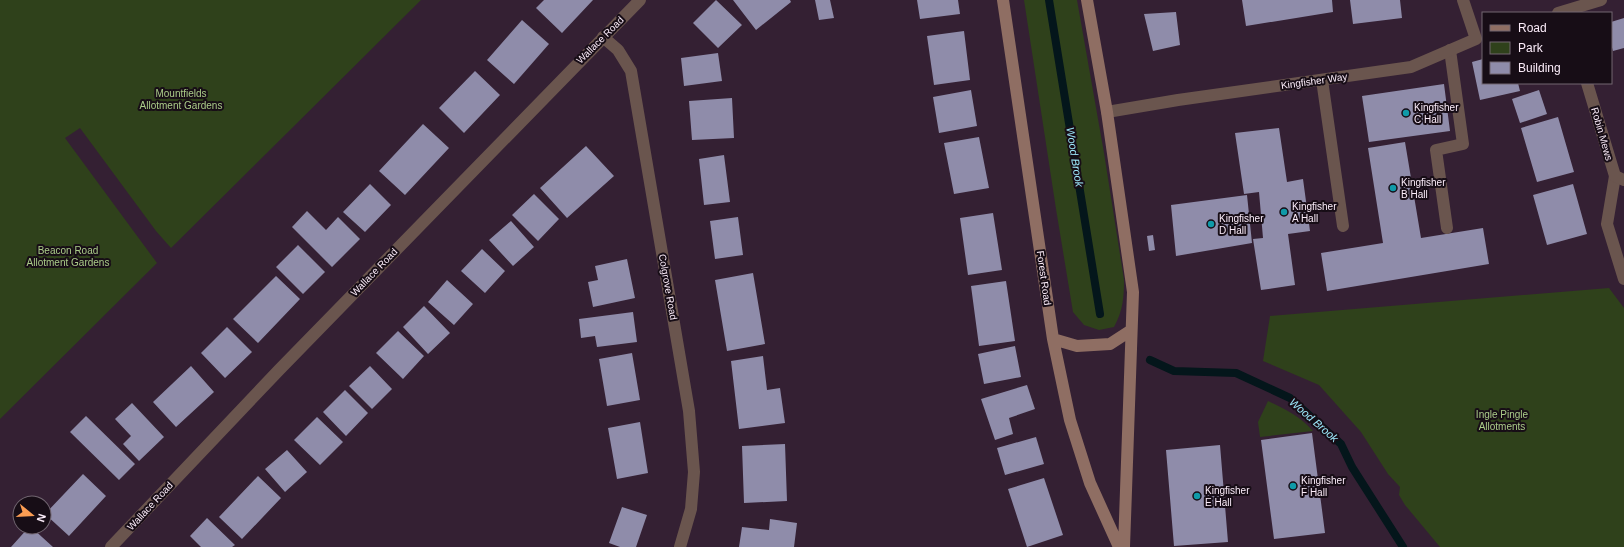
<svg xmlns="http://www.w3.org/2000/svg" width="1624" height="547" viewBox="0 0 1624 547" font-family="Arial,sans-serif">
<style>
.green{fill:#2f411b}
.lines{fill:none;stroke-linecap:round;stroke-linejoin:round}
.stream{stroke:#04161b;stroke-width:8}
.building{fill:#8f8caa}
.lane{stroke:#6a554e;stroke-width:12}
.street{stroke:#6a554e;stroke-width:12}
.secondary{stroke:#8f6e63;stroke-width:12}
.culture-dot{fill:#0f9aa8;stroke:#170d16;stroke-width:1.5}
.labels{text-anchor:middle;dominant-baseline:central;stroke-width:4;stroke-linejoin:round;paint-order:stroke}
.street-label{font-size:10px;fill:#fbecf9;stroke:#170d16}
.park-label{font-size:10px;fill:#abcc89;stroke:#170d16}
.poi-label{font-size:10px;fill:#fbecf9;stroke:#170d16;text-anchor:start}
.water-label{font-size:11px;font-style:italic;fill:#9ce7f9;stroke:#170d16}
</style>
<rect width="100%" height="100%" fill="#342033"/>
<path class="green" d="M0 0H421L171 248 156 231 80 128 65 138 157 263 0 419Z
M1024 0H1077L1104 153 1124 280C1124 297 1123 311 1114 327L1099 330 1084 325 1073 312 1056 209Z
M1609 288 1624 308V547H1440L1405 505 1399 495 1400 487 1388 474 1361 432 1319 385 1263 361 1270 316Z
M1268 401C1285 409 1300 416 1313 431L1260 437 1258 422Z"/>
<g class="lines">
<path class="stream" d="M1049 0 1100 314
M1150 360 1174 371 1236 373 1290 398 1341 444 1352 467 1403 547"/>
</g>
<path class="building" d="M544 0H593L562 33 536 8Z
M716 0 742 25 718 48 693 23Z
M733 0H790L791 2 756 30Z
M815 0H830L834 18 819 20Z
M917 0H958L960 14 920 19Z
M1242 0H1332L1333 12 1246 26Z
M1350 0H1400L1402 18 1353 24Z
M1176 12 1180 45 1153 51 1144 14Z
M1624 18V48L1613 51 1611 44V22Z
M522 20 549 44 514 84 487 60Z
M964 31 970 80 934 85 927 36Z
M718 53 722 81 684 86 681 58Z
M1483 59V83H1518L1520 91 1480 100 1472 62Z
M475 71 500 95 464 133 439 108Z
M1444 84 1450 131 1369 142 1362 96Z
M971 90 977 126 939 133 933 97Z
M1539 90 1547 114 1520 123 1512 99Z
M732 98 734 138 692 140 689 101Z
M1558 117 1574 172 1537 182 1521 128Z
M423 124 449 148 405 195 379 171Z
M1279 128 1287 182 1303 179 1310 231 1288 234 1295 285 1261 290 1253 239 1263 238 1259 192 1244 194 1235 133Z
M979 137 989 188 954 194 944 143Z
M1405 142 1421 238 1483 228 1489 264 1327 291 1321 253 1383 243 1368 148Z
M586 146 614 176 567 218 540 188Z
M724 155 730 202 704 205 699 159Z
M370 184 391 205 365 232 343 212Z
M1573 184 1587 234 1547 245 1533 195Z
M534 194 559 219 538 241 512 215Z
M1247 195 1252 243 1176 256 1171 205Z
M307 211 326 230 338 217 360 239 332 267 292 227Z
M993 213 1002 270 968 275 960 218Z
M738 217 743 255 715 259 710 221Z
M511 221 534 247 513 266 489 240Z
M1153 235 1155 250 1149 251 1147 236Z
M298 245 325 272 303 294 276 267Z
M482 249 505 271 485 293 461 271Z
M627 259 635 298 593 307 588 282 598 280 595 266Z
M753 273 765 344 727 351 715 280Z
M276 276 300 299 258 343 233 319Z
M447 280 473 304 454 325 428 302Z
M1006 281 1015 341 979 346 971 286Z
M424 306 450 333 428 354 403 327Z
M633 312 637 342 597 347 595 336 581 338 579 319Z
M227 327 252 352 225 378 201 353Z
M398 331 424 356 403 379 376 353Z
M1015 346 1021 377 984 384 978 354Z
M632 353 640 400 607 406 599 359Z
M763 356 767 390 780 388 785 423 739 429 731 361Z
M191 366 214 392 176 427 153 402Z
M370 366 392 389 372 409 349 386Z
M1027 385 1035 409 1009 418 1013 434 995 440 981 399Z
M345 390 368 413 346 436 323 412Z
M132 403 164 437 139 461 123 444 131 436 115 419Z
M86 416 135 464 119 480 70 432Z
M317 417 343 442 320 465 294 440Z
M640 422 648 473 617 479 608 428Z
M1312 433 1325 533 1274 539 1261 440Z
M1036 437 1044 464 1005 475 997 448Z
M785 444 787 501 744 503 742 446Z
M1220 445 1228 542 1174 546 1166 450Z
M287 450 307 472 285 492 265 469Z
M83 474 106 496 69 536 45 514Z
M258 476 281 498 242 539 219 517Z
M1044 478 1063 535 1027 547 1008 489Z
M622 507 647 515 636 547H620L609 543Z
M207 518 235 545 232 547H201L190 536Z
M770 519 797 523 794 547H739L742 527 769 530Z
M29 527H31L53 547H11Z"/>
<g class="lines">
<path class="lane" d="M1322 80 1343 226
M1615 176 1607 224 1624 279
M1447 228 1436 150 1463 144 1450 50"/>
<path class="street" d="M1558 13 1601 0
M603 37 618 50 631 71 689 411 694 472 691 509 680 547
M1587 83 1615 176 1624 180
M1107 112 1178 100 1411 67 1476 39 1463 0
M111 547 279 370 640 0"/>
<path class="secondary" d="M1003 0 1053 339 1070 420 1090 483 1119 547
M1087 0 1107 112 1133 292 1124 547
M1053 339 1077 346 1110 344 1130 331"/>
</g>
<g class="culture-dot">
<circle cx="1406" cy="113" r="4"/>
<circle cx="1393" cy="188" r="4"/>
<circle cx="1284" cy="212" r="4"/>
<circle cx="1211" cy="224" r="4"/>
<circle cx="1293" cy="486" r="4"/>
<circle cx="1197" cy="496" r="4"/>
</g>
<g class="labels">
<g class="street-label">
<text transform="translate(600 40) rotate(-45)">Wallace Road</text>
<text transform="translate(1314 81) rotate(-8)">Kingfisher Way</text>
<text transform="translate(1602 134) rotate(74)">Robin Mews</text>
<text transform="translate(374 272) rotate(-46)">Wallace Road</text>
<text transform="translate(1044 278) rotate(82)">Forest Road</text>
<text transform="translate(668 287) rotate(80)">Colgrove Road</text>
<text transform="translate(150 506) rotate(-47)">Wallace Road</text>
</g>
<g class="park-label">
<text x="181" y="93">Mountfields<tspan x="181" dy="12">Allotment Gardens</tspan></text>
<text x="68" y="250">Beacon Road<tspan x="68" dy="12">Allotment Gardens</tspan></text>
<text x="1502" y="414">Ingle Pingle<tspan x="1502" dy="12">Allotments</tspan></text>
</g>
<g class="poi-label">
<text x="1414" y="107">Kingfisher<tspan x="1414" dy="12">C Hall</tspan></text>
<text x="1401" y="182">Kingfisher<tspan x="1401" dy="12">B Hall</tspan></text>
<text x="1292" y="206">Kingfisher<tspan x="1292" dy="12">A Hall</tspan></text>
<text x="1219" y="218">Kingfisher<tspan x="1219" dy="12">D Hall</tspan></text>
<text x="1301" y="480">Kingfisher<tspan x="1301" dy="12">F Hall</tspan></text>
<text x="1205" y="490">Kingfisher<tspan x="1205" dy="12">E Hall</tspan></text>
</g>
<g class="water-label">
<text transform="translate(1075 157) rotate(81)">Wood Brook</text>
<text transform="translate(1314 420) rotate(41)">Wood Brook</text>
</g>
</g>
<rect x="1482" y="12" width="130" height="72" fill="#170d16" stroke="#726671"/>
<rect x="1490" y="25" width="20" height="6" fill="#8f6e63" stroke="#726671"/>
<text x="1518" y="32" font-size="12" fill="#fbecf9">Road</text>
<rect x="1490" y="42" width="20" height="12" fill="#2f411b" stroke="#726671"/>
<text x="1518" y="52" font-size="12" fill="#fbecf9">Park</text>
<rect x="1490" y="62" width="20" height="12" fill="#8f8caa" stroke="#726671"/>
<text x="1518" y="72" font-size="12" fill="#fbecf9">Building</text>
<g transform="translate(32 515) rotate(108)"><circle r="19" fill="#170d16" stroke="#726671"/>
<path d="M0-3L7 15L0 10L-7 15Z" fill="#fc9d53"/>
<text y="-6" font-size="11" font-weight="bold" text-anchor="middle" fill="#fbecf9">N</text>
</g>
</svg>
